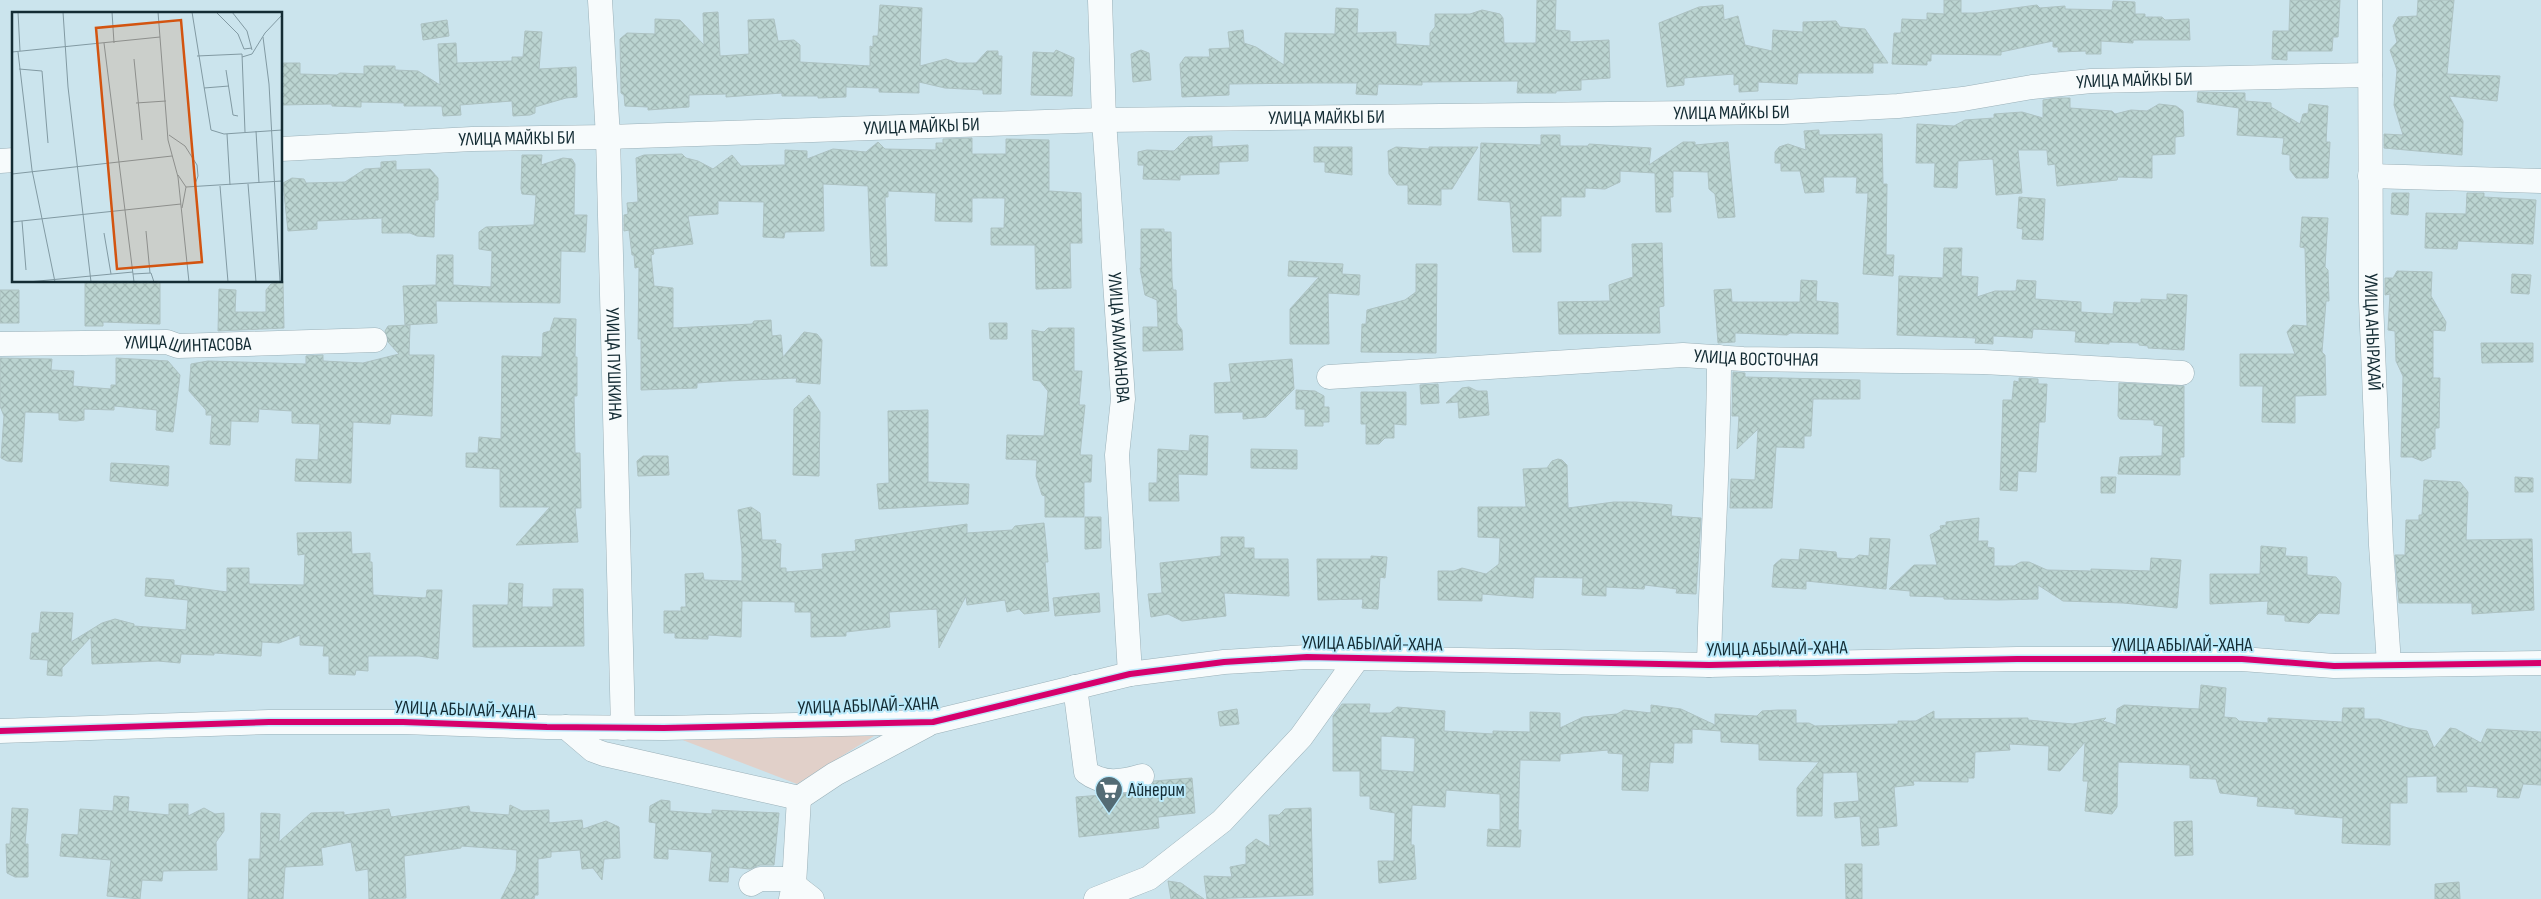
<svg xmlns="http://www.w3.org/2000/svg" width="2541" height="899" viewBox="0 0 2541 899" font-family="'Sofia Sans Condensed',sans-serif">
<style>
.grass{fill:#e1d0c9}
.building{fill:url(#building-cross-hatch);stroke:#adc2c2;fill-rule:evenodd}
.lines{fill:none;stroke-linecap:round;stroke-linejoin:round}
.minor-casing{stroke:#9ab0b8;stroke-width:25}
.minor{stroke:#f7fbfc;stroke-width:24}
.cycleway-casing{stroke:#bcebfc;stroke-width:9}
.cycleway{stroke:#d6006c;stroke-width:6}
.labels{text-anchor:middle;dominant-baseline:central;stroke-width:4;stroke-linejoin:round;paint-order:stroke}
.street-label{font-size:19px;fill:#142c34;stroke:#bcebfc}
.poi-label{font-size:19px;fill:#142c34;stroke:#bcebfc;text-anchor:start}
.inset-road{fill:none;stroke:#829aa3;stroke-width:1}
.view{fill:#d35410;fill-opacity:0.15;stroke:#d35410;stroke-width:2.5}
.inset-edge{fill:none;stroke:#142c34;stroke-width:2.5}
</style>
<defs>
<pattern id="building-cross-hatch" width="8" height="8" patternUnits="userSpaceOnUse" patternTransform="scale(1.25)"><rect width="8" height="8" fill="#bbd4d1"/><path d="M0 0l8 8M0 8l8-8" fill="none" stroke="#a0b6b4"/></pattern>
</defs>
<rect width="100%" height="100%" fill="#cbe4ed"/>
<path class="grass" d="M882 731 797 784 667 734Z"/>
<path class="building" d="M1537 0H1556L1555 30 1570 31V42L1609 40 1610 78 1581 80V90L1556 91V93H1517L1518 81 1422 82V85L1378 84 1377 95 1356 94 1357 83H1310L1229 84V95L1182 97 1180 64 1185 57H1210L1209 49 1230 48 1228 32 1243 30 1244 43 1256 47 1284 65 1285 33 1335 34 1336 8 1358 9 1357 33 1396 32V44L1430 46V33L1435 27V14H1470L1482 10 1500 14 1503 18 1504 43H1536Z
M1944 0H1961V13H1977L2037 5 2040 8 2065 6V9L2112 10 2113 1 2135 2V14H2145V17H2162L2165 20 2189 19 2190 40H2133V43L2101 41V54H2086V51L2058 52V47H2053V41L2001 52V55L1931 54V61H1927V65L1892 64 1894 33H1901L1902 19 1927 20V13L1944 14Z
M2290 0H2340L2338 37H2333L2332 51H2287V60L2272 59 2273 31H2289Z
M2418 0H2454L2447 74 2500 76 2497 101 2449 96 2463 121 2462 155 2384 148V134L2403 135 2394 105 2397 70 2390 50 2397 42 2393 26 2398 17 2417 16Z
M880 5 922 8 920 66 946 59 958 63H976L987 51H998V56H1002L1001 94H983V90L945 88 919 82V93L879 92V88L846 87V97L818 98V96H782V93L726 97V94L689 95V107L648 110V107L625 106 624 95 621 93 620 39 627 33 655 34V19L680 20 704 45 703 13 718 12 720 56 749 54 748 20 774 19 778 41 794 40 800 45V62L870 66V46L873 47V36H878Z
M1723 5 1724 20 1738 16 1745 45 1772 51 1773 30 1803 32V22L1836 21 1840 27 1865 29 1888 63H1873V73H1798L1797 84 1758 82V91L1739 92V84L1734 85V74L1684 78V85L1667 87 1659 23 1699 7Z
M447 20 449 36 423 40 421 24Z
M525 31 542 32 539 69 576 67 577 97 566 98 535 107V113L530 115 513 116 512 101 460 105 461 115 443 116 442 106H404V103L361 102V107L332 106V104L281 105V63H300V74L337 75 340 73 364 74V66H395V70L418 71 440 85 438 44 456 43 457 63 512 61V57H523Z
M1056 50 1074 58 1072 96 1031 95 1033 52 1054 53Z
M1141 50 1149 53 1151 80 1133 82 1131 54Z
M2198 92 2245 93V101L2271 103V107L2300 124 2303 114 2308 113 2309 104 2328 106 2326 142H2330L2328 178H2296L2290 170V155L2282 154 2284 138 2237 135 2239 108 2197 102Z
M2056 98H2070V108L2112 111 2115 114 2131 110 2147 111 2159 104 2176 106 2183 111 2184 136 2175 137V154L2152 155V178L2118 177 2117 180 2057 186 2055 164 2048 165 2047 150H2018L2022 193 1996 195 1993 159 1958 161 1957 188 1934 187 1935 163H1916L1917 124 1954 126 1965 120 1994 118V114L2022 112 2043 118V100Z
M1819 130V135L1882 134 1883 184H1887L1886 255H1894L1893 276 1863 274 1868 193H1856L1857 177H1823L1824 192 1805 193 1800 171H1781V163H1775V152L1779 147 1788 144 1806 150 1804 131Z
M1541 135H1560V146H1588L1589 144 1651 148 1649 165 1683 142H1695V145L1728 142 1735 217 1718 218 1715 194 1709 189 1708 172 1673 171V197H1670L1671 212H1656L1655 173 1620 171V182L1605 189 1585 188V197H1561V216H1541V252H1513L1510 202 1478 200 1481 143 1541 145Z
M1212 136V147L1248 145V161L1219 162V174L1180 175V180L1143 179 1144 165H1138V152L1147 150 1174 151 1188 137Z
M972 138V154H1006V139L1049 140V191L1081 193 1082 243H1070L1071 288 1036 289 1035 245H991V228H1004L1005 198H972V222L935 221 936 193 888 191V197H885L887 266H871L868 186 823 184 824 231 785 232 784 238 763 237 764 202 718 201V214L688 216 693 244 653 249 654 254 651 255 654 286 673 288V328L752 324 754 321 771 320 772 336 781 335 783 357 804 332 817 334 822 340 820 384 796 382 797 378 727 381 697 383V388L641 390V339H638L639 267 635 268 634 255H632L629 230 624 231V215L628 214 627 203 638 202 636 158 644 155 682 154 686 158 698 161 713 169 732 155 741 166 785 165V150L807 151V159L833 149 866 152 878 142 885 149 936 150V143H943V139Z
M1314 147H1352V175L1325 172V162H1314Z
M1396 147 1429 149V147H1478L1452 189H1441V205L1408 204V185H1397L1389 174 1388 151Z
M522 155H542L541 165 563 158 572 159 575 164 574 215H587L585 252 561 251 560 303 436 301 437 323 405 325 403 286 436 285 437 255H453V285L491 287 492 251 479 249V232L486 227 534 225 536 195 522 194 521 189Z
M396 161V170L430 169 438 178V200H435L434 237 417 236 410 233H382V218L317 221V229L288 231 283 183 292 178 304 179 306 183 345 182 365 169 381 168V162Z
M2392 193H2409L2408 215 2391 214Z
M2467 193H2484V197L2536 200 2533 244 2458 241 2457 249 2425 248 2426 213 2466 214Z
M2019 197 2045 199 2043 240 2022 239 2023 229 2017 228Z
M2302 217 2328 218 2325 267 2328 270 2329 301H2326L2322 352 2325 355 2326 395 2295 396V423L2262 422 2263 386H2240V354H2295L2287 332 2293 325 2307 326 2305 248 2300 247Z
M1141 229H1164V232H1171L1172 280 1173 290H1176L1177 323 1182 330 1183 350 1143 351V327H1158L1157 300 1145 295 1140 268H1141Z
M1662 243 1664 306 1659 307 1660 333 1559 334 1558 302 1610 301 1609 285 1633 277 1632 244Z
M1944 248H1962L1961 276 1978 277 1977 297 1995 291H2016L2017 280 2036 281 2035 299 2081 302V312L2113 314 2114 302 2141 303V299L2167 300V294L2187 295 2184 350 2148 348V346L2139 345V343L2109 342V344L2075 342 2076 331 2033 329 2032 338 1993 336V344L1975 343 1976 338 1897 335 1899 276 1943 278Z
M1289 261 1343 264 1342 274 1360 275 1359 295 1328 293 1329 344H1290V309L1319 277 1288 276Z
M1416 264H1437L1436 353 1361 352 1362 324H1366L1367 310 1405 300 1416 292Z
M2397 271 2432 272 2431 296 2446 322 2445 331 2433 330V378H2440L2439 428H2435V449H2431V457L2422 461 2412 457H2401L2403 376 2396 361 2395 331 2388 330 2390 294 2385 295V278H2393Z
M2512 274 2531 275 2529 294 2511 293Z
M1801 280 1817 281 1816 301 1838 303V334L1790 333 1787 335 1735 333V342L1718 343 1714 290 1731 289 1732 302H1800Z
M85 281H160V324L103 322V326H85Z
M283 281 284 328 218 331 219 289 236 290 235 312H266V290L271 284Z
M0 290H19V323H0Z
M554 318 576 319 575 357H577V396H574L575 453H580L581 508H575L578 542 516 545 550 507H500V469L466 467V453H478L479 437 501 439 502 356 542 357 543 333 550 331Z
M989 323H1007V339H990Z
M410 325 409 355H434L432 416 391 414 390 424 353 422 351 483 295 481 296 459 318 460 320 424 292 423V411L259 409 258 422 231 421 230 445 210 444 212 415H206V410L189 391 191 364 208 361 306 364V356L323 355V361L363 363 399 354 388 342 385 331 388 326Z
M1048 328H1074V371H1082L1079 405H1085L1080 455H1092L1091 482H1084V517H1045V496L1042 495 1036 476 1037 460 1006 459 1007 435 1044 436 1048 391 1040 381 1033 380 1032 330 1044 332Z
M2481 343H2533V362L2482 363Z
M0 358 52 359 51 370 74 371 73 386 111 389V385H116V358L168 361 180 375 173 432 156 430 157 410 114 406V410L84 409V420L76 421 59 420V413L25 412 22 462 7 461 1 458 4 416 0 406Z
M1292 359 1294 389 1266 417 1243 419V412L1215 413 1214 383 1231 382 1229 364Z
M1733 372 1745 373V377L1860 380V399H1813L1811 436H1804V448L1776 447 1772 508H1730L1731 479 1755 480 1758 429 1737 449 1739 416H1732Z
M2019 378 2038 379V384H2047L2045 422H2039L2036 472 2018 471 2017 491 2000 490 2003 400H2012L2014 381 2019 382Z
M2119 383 2184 386V457H2180V475L2118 474 2120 457 2162 456 2163 426 2154 425V420L2120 419 2118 416Z
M1438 384 1439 403 1421 404 1420 385Z
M1469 387 1477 391H1487L1489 415 1459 418 1458 402 1446 403 1462 388Z
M1296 390 1315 391 1324 396V407H1329V422H1323V426H1305V409H1296Z
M1361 392H1406V425L1394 424V438H1385L1379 444H1366V424H1361Z
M809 395 820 412 819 476 793 475 794 409Z
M928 410V482L969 484 968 504 879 509 877 484 889 483 888 411Z
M1190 435 1208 436 1207 475 1178 474 1179 501H1149V483H1157L1158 449 1189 451Z
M1251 449 1297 450V469L1251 468Z
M643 456H668L669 475 638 476 637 461Z
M1558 459 1562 460 1567 465 1568 508 1614 502H1635L1672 505 1671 516 1701 518 1696 594 1676 593 1677 589 1645 585 1644 589 1606 587V596L1582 595 1583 578 1534 577 1533 598 1482 594V601L1438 600V571H1454L1462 568 1486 574 1499 564 1500 538 1478 537V507H1526L1523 469 1547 468 1552 461Z
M111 463 169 466 168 486 110 481Z
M2101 477H2116L2115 493H2101Z
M2515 477 2533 478V492H2515Z
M2424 480 2460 482 2468 492 2466 540 2532 539 2534 610 2472 614V603H2399L2395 555H2405L2406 520H2419V515H2422Z
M751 507 760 513 762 540H776L775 543 781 544 780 568H786V572L823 569 822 554 856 551 855 540 967 524V533L1012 530 1015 526 1044 523 1048 562H1045L1049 611 1024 614 1019 609 1007 612 1005 600 967 605 966 596 939 648 937 609 889 612 890 627 846 632V636L811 637V612H795V602L742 601 741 637 708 635V639L675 638V633H664V611H681V607H686L685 574 703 573 704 580 742 581V552L738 510Z
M1085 517H1101V548L1085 549Z
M1979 518 1978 541H1988L1987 547 1994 548V566H2014L2021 562H2029L2047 570 2091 571V569L2150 571 2151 558 2181 560 2177 608 2123 603 2063 601 2038 585V599L1999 600 1944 599V597L1910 596V591L1889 589 1914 565H1937L1930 535 1941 529 1940 526 1946 525V522Z
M351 532 352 554 370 553V562H372L373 595 426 598 427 590H442L438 659 419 656H368V671L356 670 355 675 329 674V656H323L324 646 300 645V635L279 643 262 642 261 656 214 653V655L181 654 180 663 158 661 92 664 91 637 62 668V676L47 675 48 660 30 659 32 633H39L41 612 73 613 71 642 102 623 115 619 134 624V626L186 630 188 600 145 596 146 578 174 580V585L227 592V568H249V584L304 585 305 554 298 555 297 533Z
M1221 537H1244V548H1254V559H1288L1289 596 1224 593 1226 616 1182 621 1168 614 1151 617 1148 594 1162 593 1160 563 1221 556Z
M1870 538 1890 539 1886 589 1806 581V589L1772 587 1774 565 1781 559 1799 560 1800 549 1836 552 1837 558 1854 559 1859 555 1869 556Z
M2261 546 2286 548 2285 556 2307 557V575L2336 577 2341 583 2339 614 2319 613 2309 623 2285 621V615L2267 614 2268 601 2210 604V574H2260Z
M1371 556 1387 557 1385 578 1380 577 1378 609 1362 608 1363 599 1318 600 1317 559H1371Z
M509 583 523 584 522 607H553V589H583L584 646 473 647V605H508Z
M1099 593 1100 612 1055 616 1053 598Z
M2201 685 2226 688 2224 717 2236 718 2239 721 2268 723V718L2342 722 2343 708H2364V719H2379L2408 728 2427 731 2434 748 2450 728 2456 729 2481 743 2487 729 2541 732V785L2523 784 2519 798 2497 797 2498 788 2466 786 2467 792H2437V776L2407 777V803H2390V845L2361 844 2342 843 2343 818 2295 814V809L2257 806 2258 797 2220 793 2216 779 2190 778V765L2118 762 2117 807 2112 814 2085 811 2088 781H2083L2085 742 2060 771 2048 770 2049 746 2009 744 2010 750 1975 752 1974 778H1968V782L1913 781 1914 785 1894 787 1897 826 1878 828 1879 845 1862 846 1860 816 1835 818 1834 803 1859 801 1857 772 1823 773 1822 816H1797V788L1819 762 1759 760V744L1721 742V731L1692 729V743H1674L1673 763 1650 762 1648 791 1622 790 1623 754 1608 753V750L1560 754V761L1520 760 1518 830H1521L1520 847 1487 846 1488 829 1500 830V794L1446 790 1445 807 1412 805 1411 845H1414L1416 879 1379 883 1378 861H1394L1395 813 1370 809V796H1360V771H1333V716L1342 704H1370L1369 713H1390L1397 707 1445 711 1444 731 1493 734V731L1530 732V712L1560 713V728L1583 717 1617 714 1624 710 1651 713V705L1681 709 1715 725V714L1757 716 1762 711 1778 710H1796V723H1809L1815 726 1898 724V721H1916L1934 711V719L2028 718V720L2073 724 2106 718 2103 721 2116 725 2117 709 2124 705 2199 709ZM1381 736 1415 738 1414 772 1381 770Z
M1237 709 1239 724 1220 726 1218 712Z
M1192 778 1195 813 1158 817 1159 828 1079 837 1076 797 1129 793 1146 789 1154 781Z
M114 796 129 797 128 811 169 815V804H188V816L204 808 215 814 224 813V831L216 842 217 870 163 871 162 881 142 880 140 899 107 896 111 860 60 856 62 834 78 835 80 809 113 811Z
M661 800 670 801V811L712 814V810L779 813 774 865H760L750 869 729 867 728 882 709 881 712 852 668 849V859L654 858 656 823 649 822 650 806Z
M510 805 522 811 549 810V823L582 820 583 829 606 821 619 827 620 858 604 859 602 880 593 868 582 869 580 850 551 852V857L538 859V895H535L534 899H501L516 870 517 850 461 846V848L404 856 406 898 369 899 368 869 356 871 351 842 321 848 323 865 285 867 283 899H248L249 859H260L261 813 280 814 279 842 311 813 344 812V815L389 809 391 817 469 806 470 812 509 815Z
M12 808 28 809 25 844H28V877H15L7 873 6 844H10Z
M1311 808 1313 895 1207 899 1204 876 1232 877 1230 867 1246 864V847L1256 839 1270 847 1269 815H1279L1285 809Z
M2192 821 2193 855 2175 856 2174 822Z
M1845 864H1862V899H1846Z
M1168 881 1181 883 1204 899H1171Z
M2459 882 2460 899H2435V884Z"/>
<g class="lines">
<defs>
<g id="minor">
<path id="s1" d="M600 0 608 137 623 728"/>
<path id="s2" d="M1100 0 1104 120 1123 399 1117 455 1130 674"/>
<path id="s3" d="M2370 0 2371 301 2381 545 2389 664"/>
<path id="s4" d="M281 149 472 139 608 137 1104 120 1783 112 1898 106 1963 99 2032 87 2091 81 2370 75"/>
<path d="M0 161 14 160"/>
<path d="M2370 176 2541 181"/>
<path id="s5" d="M0 344 167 342 178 346 375 340"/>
<path id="s6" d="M1329 377 1683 355 1743 359 1983 362 2182 373"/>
<path d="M1709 665C1711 562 1719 460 1719 357"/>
<path d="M1075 687 1086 772C1103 785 1122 782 1142 776"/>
<path d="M566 727 593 750 604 754 799 798 835 774 927 725"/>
<path d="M0 731 269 722H403L547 727 664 728 933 722 1130 674 1224 662 1307 657 1709 665 2017 659H2242L2334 666 2541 663"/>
<path d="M751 884 760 879H794"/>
<path d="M794 885 812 899"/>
<path d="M791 899 794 885 799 798"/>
<path d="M1096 899 1149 878 1222 821 1301 737 1357 659"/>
</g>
</defs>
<use href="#minor" class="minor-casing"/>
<use href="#minor" class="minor"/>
<defs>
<path id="cycleway" d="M0 731 269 722H403L547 727 664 728 933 722 1130 674 1224 662 1307 657 1709 665 2017 659H2242L2334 666 2541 663"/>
</defs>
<use href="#cycleway" class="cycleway-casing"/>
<use href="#cycleway" class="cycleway"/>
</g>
<defs>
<symbol id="supermarket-pin" viewBox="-11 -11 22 30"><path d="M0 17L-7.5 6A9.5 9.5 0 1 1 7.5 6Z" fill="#546c75" stroke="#bcebfc"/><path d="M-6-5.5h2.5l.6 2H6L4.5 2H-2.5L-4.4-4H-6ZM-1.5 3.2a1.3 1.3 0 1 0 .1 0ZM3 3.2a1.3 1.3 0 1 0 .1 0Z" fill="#fff"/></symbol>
</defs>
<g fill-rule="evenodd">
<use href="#supermarket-pin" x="1093" y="774" width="32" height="43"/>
</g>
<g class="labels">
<g class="street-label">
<text stroke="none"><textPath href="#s4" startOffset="1856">УЛИЦА МАЙКЫ БИ</textPath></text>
<text stroke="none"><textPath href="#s4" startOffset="1451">УЛИЦА МАЙКЫ БИ</textPath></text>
<text stroke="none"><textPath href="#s4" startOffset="1046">УЛИЦА МАЙКЫ БИ</textPath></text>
<text stroke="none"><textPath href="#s4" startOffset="641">УЛИЦА МАЙКЫ БИ</textPath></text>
<text stroke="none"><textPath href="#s4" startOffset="236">УЛИЦА МАЙКЫ БИ</textPath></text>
<text stroke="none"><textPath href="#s3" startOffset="332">УЛИЦА АНЫРАХАЙ</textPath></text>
<text stroke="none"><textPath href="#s2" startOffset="338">УЛИЦА УАЛИХАНОВА</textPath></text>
<text stroke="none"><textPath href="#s5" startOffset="188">УЛИЦА ШИНТАСОВА</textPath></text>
<text stroke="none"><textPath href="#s6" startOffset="428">УЛИЦА ВОСТОЧНАЯ</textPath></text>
<text stroke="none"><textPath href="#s1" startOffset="364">УЛИЦА ПУШКИНА</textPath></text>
<text transform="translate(1372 644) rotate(1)">УЛИЦА АБЫЛАЙ-ХАНА</text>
<text x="2182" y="645">УЛИЦА АБЫЛАЙ-ХАНА</text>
<text transform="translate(1777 649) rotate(-1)">УЛИЦА АБЫЛАЙ-ХАНА</text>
<text transform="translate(868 706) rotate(-2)">УЛИЦА АБЫЛАЙ-ХАНА</text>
<text transform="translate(465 710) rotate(2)">УЛИЦА АБЫЛАЙ-ХАНА</text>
</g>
<g class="poi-label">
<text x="1128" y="790">Айнерим</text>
</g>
</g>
<g transform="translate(12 12)">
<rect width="270" height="270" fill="#cbe4ed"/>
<path class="inset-road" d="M6 0 8 39M51 0 56 75 79 270M100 0 102 31M146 0 156 128 166 165 177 270M180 0 199 118 212 122 270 118M204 0 226 22 232 37 240 36M220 0 235 19 240 38M251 25 257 72 268 270M92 31 122 270M0 40 148 25M6 40 20 158 43 270M185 44 230 42 233 120M230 45 240 42 253 21 270 3M122 47 130 128M7 57 30 59 36 131M214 58 221 103 226 104M192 76 217 74M124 91 154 89M244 119 247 171M215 122 218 173M157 123 173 134 185 153 186 164 182 175M0 162 160 144M166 163 174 175 170 196M236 172 244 270M208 174 216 270M174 175 270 169M10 209 14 258M0 210 169 192M134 219 138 261M92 221 99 262M121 262 139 261 142 270M16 270 121 260"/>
<path class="view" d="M169 8 190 250 105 257 84 16Z"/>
<rect width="270" height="270" class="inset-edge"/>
</g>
</svg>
